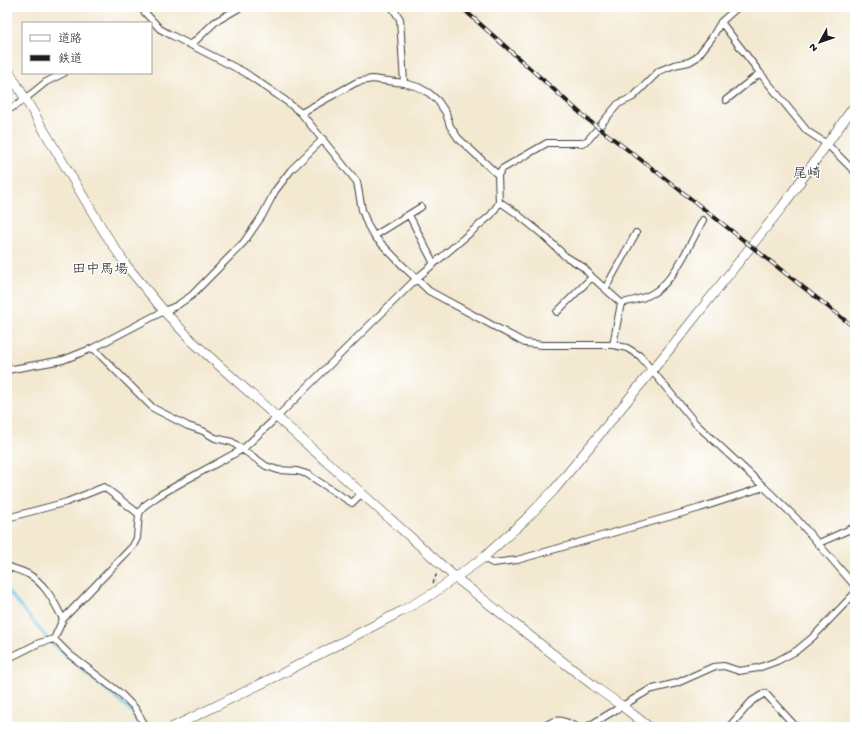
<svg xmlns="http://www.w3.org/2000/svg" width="862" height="734" viewBox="0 0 862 734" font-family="'Gochi Hand','Klee One',sans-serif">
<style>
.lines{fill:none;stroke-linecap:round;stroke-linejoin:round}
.stream{stroke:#66c5e4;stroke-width:2.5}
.street-casing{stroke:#3c3b37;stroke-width:8}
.secondary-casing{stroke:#3c3b37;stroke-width:10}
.path{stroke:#3c3b37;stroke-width:1.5;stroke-dasharray:3 3;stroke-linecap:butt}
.street{stroke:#fff;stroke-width:6}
.secondary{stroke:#fff;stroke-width:9}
.rail-casing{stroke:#1c1c1c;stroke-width:4}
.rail{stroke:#fff;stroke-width:2.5;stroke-dasharray:8;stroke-linecap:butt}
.labels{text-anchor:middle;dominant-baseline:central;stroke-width:3;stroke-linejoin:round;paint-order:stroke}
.quarter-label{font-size:14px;fill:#1c1c1c;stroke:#fff}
</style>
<rect width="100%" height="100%" fill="#fff"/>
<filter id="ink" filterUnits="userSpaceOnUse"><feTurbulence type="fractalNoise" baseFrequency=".025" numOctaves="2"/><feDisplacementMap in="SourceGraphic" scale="8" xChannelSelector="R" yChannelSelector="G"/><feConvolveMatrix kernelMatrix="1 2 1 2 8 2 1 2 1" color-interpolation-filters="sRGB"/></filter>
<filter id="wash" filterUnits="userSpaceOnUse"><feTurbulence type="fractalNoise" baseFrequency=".012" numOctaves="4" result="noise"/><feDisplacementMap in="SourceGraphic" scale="16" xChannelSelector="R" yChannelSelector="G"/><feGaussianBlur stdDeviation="0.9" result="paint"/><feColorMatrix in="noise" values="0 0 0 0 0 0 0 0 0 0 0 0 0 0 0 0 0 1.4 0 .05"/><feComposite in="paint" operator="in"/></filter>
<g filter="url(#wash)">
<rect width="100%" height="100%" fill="#f3e8d0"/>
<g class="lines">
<path class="stream" d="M7 590 52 644 130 710 135 716 140 727"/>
</g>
</g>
<g filter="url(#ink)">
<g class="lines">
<defs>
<path id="street" d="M140 7 160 29 169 34 244 72 286 101 301 113 357 182 362 210 368 226 374 236 404 267 429 291 525 343 542 345H613L627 348 640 356 696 424 764 487 796 518 855 586
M392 7 400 19 404 83
M721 22 760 73 807 131 827 144 855 172
M191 45 215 22 241 7
M726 100 760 73
M7 111 25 99 46 82 64 73
M301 113 357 82 372 79 404 83 418 87 429 93 438 101 446 113 450 126 458 138 498 175
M499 203 503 204 516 213 543 235 565 256 583 267 592 277 621 303 613 345
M409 215 434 264
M374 236 421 207
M605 289 636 233
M621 303C631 301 644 299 653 293 675 281 691 241 703 220
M557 312 592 277
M93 348 153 408 188 426 203 431 215 438 232 442 266 466 278 470 297 471 307 474 352 503 362 493
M7 370 63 360 93 348 164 311 176 306 191 296 244 242 262 216 275 191 291 170 323 139
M7 518 67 502 104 487 139 514
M819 543 855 527
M483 558 493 563 517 560 700 508 764 487
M7 566C14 569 22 571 28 574 46 584 54 602 63 619
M54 639 70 655 120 693 135 708 146 727
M7 659 39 643 54 639 63 619 133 546 137 538 139 514 144 506 158 496 186 480 243 449 277 417 416 279 491 215 499 203 498 175 502 169 547 143H582L588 140 618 104 633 97 659 71 674 65 689 62 696 58 711 39 721 22 738 7
M543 727C559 717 561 720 577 727
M587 727 649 690 677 683 713 667 724 666 739 671 758 668 777 661 796 651 813 637 855 593
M729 727 752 701 765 693 796 727"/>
<path id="secondary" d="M7 68 103 230 126 265 164 311 192 341 456 578 549 651 598 689 622 706 649 727
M173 727 287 671 400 612 432 594 483 558 526 519 554 490 677 340 782 207 855 105"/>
</defs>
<use href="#street" class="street-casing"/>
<use href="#secondary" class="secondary-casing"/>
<path class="path" d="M433 583 437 573 436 572"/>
<use href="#street" class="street"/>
<use href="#secondary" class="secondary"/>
<defs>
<path id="rail" d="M461 7 587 119 653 169 855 328"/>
</defs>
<use href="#rail" class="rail-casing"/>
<use href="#rail" class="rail"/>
</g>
</g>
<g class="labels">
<g class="quarter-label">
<text x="807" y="174">尾崎</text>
<text x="100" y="270">田中馬場</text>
</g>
</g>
<rect width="862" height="734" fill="none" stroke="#fff" stroke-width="24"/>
<rect x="22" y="22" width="130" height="52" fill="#ffffff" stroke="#a4a4a4"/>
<rect x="30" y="35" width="20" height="6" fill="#ffffff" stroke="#a4a4a4"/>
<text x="58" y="42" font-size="12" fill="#1c1c1c">道路</text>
<rect x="30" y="55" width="20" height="6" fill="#1c1c1c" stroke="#a4a4a4"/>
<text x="58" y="62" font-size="12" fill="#1c1c1c">鉄道</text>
<g transform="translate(820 42) rotate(230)" stroke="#ffffff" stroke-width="3" paint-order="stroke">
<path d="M0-3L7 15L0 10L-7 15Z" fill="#1c1c1c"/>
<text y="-6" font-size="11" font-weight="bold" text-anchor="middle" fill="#1c1c1c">N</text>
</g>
</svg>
